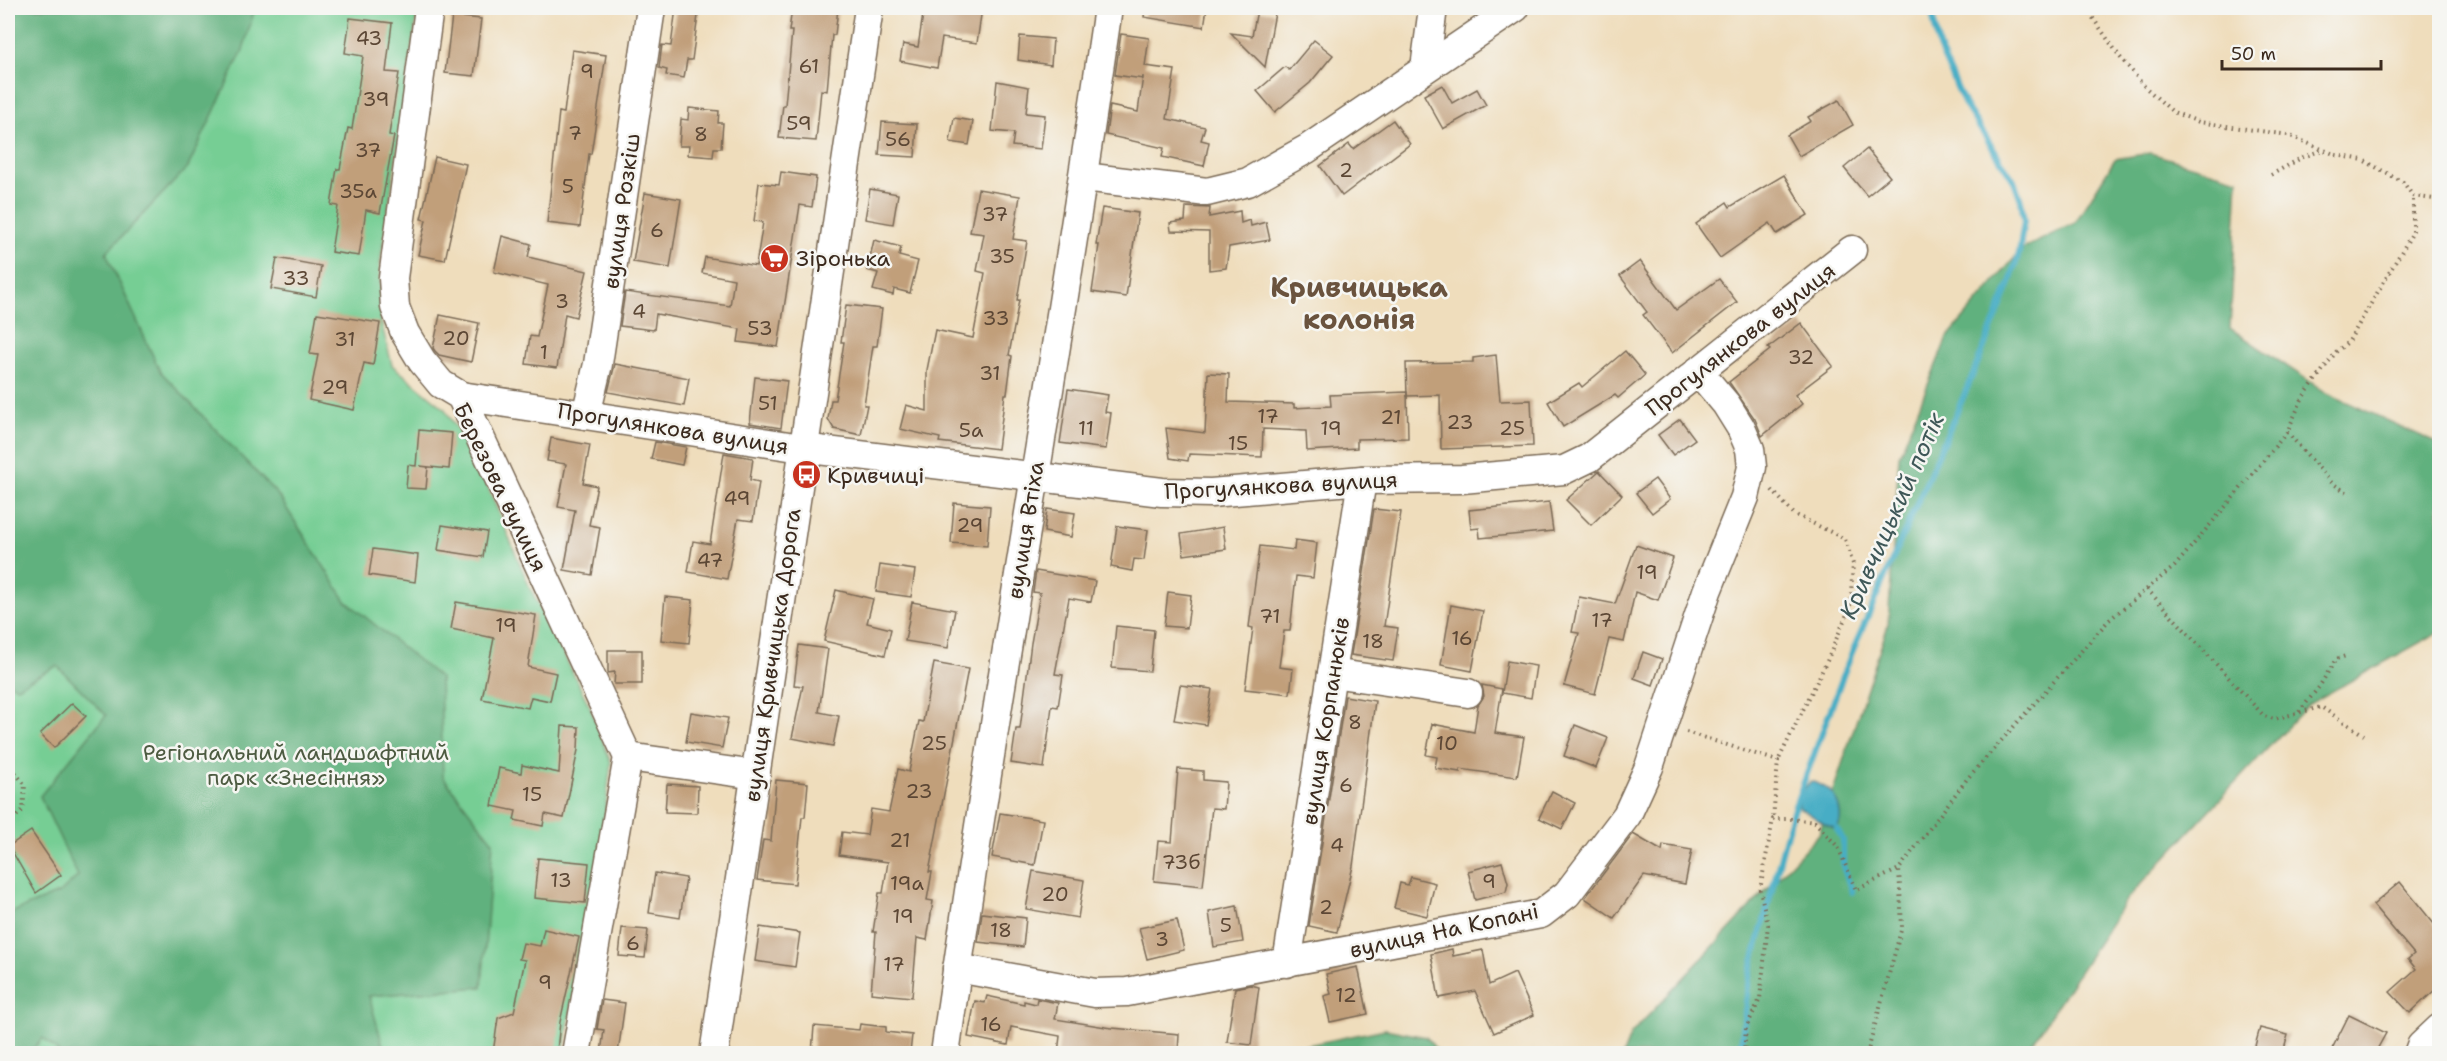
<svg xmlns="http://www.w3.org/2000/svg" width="2447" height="1061" font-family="'Shantell Sans',sans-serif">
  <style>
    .green { fill: #76ce94; stroke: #587c59; stroke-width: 1.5 }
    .forest { fill: #60b17e; stroke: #4e6e4e; stroke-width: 1.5 }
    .water { fill: #46adc5; stroke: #406c72; stroke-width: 1.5 }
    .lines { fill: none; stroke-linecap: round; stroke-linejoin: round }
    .stream { stroke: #46adc5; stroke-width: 6 }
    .building { fill: #c19f7a }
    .minor-casing { stroke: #7a6955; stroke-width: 31 }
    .path { stroke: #7a6955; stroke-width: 4; stroke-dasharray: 1.5 4.5; stroke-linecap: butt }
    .minor { stroke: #fff; stroke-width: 28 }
    .labels { text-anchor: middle; stroke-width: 5; stroke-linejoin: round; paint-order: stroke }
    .number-label { font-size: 20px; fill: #5c4735 }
    .street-label { font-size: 22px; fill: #3b2a1e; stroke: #f6f6f2 }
    .poi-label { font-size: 22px; fill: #3b2a1e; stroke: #f6f6f2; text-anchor: start }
    .park-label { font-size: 22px; fill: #4d5b41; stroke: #f6f6f2 }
    .water-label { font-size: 24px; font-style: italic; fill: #3f5858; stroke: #f6f6f2 }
    .district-label { font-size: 28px; font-weight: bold; fill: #6a533e; stroke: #f6f6f2 }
  </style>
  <rect width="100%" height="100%" fill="#f6f6f2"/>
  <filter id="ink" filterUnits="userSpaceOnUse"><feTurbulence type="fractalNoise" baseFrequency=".0167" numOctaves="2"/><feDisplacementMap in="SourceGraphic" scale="12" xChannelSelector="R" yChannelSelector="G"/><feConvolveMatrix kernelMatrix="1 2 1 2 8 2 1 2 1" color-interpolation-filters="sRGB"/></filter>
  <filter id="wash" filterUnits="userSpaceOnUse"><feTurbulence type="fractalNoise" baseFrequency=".008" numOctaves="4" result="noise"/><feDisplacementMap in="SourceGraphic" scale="24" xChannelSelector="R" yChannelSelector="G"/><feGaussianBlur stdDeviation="1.35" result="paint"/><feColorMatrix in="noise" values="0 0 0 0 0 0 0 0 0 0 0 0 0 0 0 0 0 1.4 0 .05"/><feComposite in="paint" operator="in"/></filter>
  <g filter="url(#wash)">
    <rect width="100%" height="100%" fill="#efddbc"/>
    <path class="green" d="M8 8H418L380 265 381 322 392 365 444 408 477 461 530 588 590 707 611 763 601 845 563 1053H8Z"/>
    <g class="forest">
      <path d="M8 8H255L243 50 188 167 106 253 160 371 278 495 346 601 440 678 443 777 493 842 482 987 369 996 385 1053 61 1054 43 1038 29 1053H8V914L61 892 78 876 40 796 106 715 57 666 17 687 8 683Z"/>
      <path d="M2150 153 2238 179 2230 328 2327 393 2439 444V632L2309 704 2126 900 2026 1053 1623 1054 1631 1034 1819 834 1888 625 1899 456 1947 338 2022 249 2075 223 2115 159Z"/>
      <path d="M1385 1029 1426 1037 1439 1053H1269Z"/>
    </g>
    <path class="water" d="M1811 781C1817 784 1826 786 1830 791 1839 801 1844 817 1837 829L1826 825 1799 807C1797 797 1804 788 1811 781Z"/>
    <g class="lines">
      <g class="stream">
        <path d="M1837 829 1843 840V866L1852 892"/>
        <path d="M1740 1054 1749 977 1792 814 1850 657 1968 386 2009 286 2019 253 2024 221 2021 200 2014 181 1965 105 1939 47 1931 8"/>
      </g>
    </g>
    <g id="blocks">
      <g class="building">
        <path d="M676 8H699L692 60H687L684 78 666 75 667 70 659 68 662 45 671 46Z"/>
        <path d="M792 8H838L835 35H832L827 91 821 90 816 141 779 138 783 105H785L792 31H789Z"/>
        <path d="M924 8H982L977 43 942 38 937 68 900 61 903 44 918 47Z"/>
        <path d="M1145 8H1207L1204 27 1144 17Z"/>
        <path d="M1257 10 1275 13 1265 67 1231 33 1252 36Z"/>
        <path d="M452 16 481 19 474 76 445 73Z"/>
        <path d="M350 18 392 23 386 72 399 73 389 135 394 136 380 213 366 210 359 256 331 252 338 206 331 205 337 169H340L348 128 352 129 363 56 345 53Z"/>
        <path d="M1121 34 1149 38 1145 66 1175 70 1167 119 1205 127 1201 140 1209 142 1204 166 1162 157 1164 148 1106 135 1110 106 1138 112 1143 76V79L1115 75Z"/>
        <path d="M1020 36 1053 39 1051 65 1018 60Z"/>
        <path d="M1314 40 1333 55 1310 83 1275 112 1257 91 1285 67 1289 70Z"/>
        <path d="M572 50 606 55 591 154H589L580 227 547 223 559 112 564 113Z"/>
        <path d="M997 81 1029 87 1026 113 1045 115 1041 149 1012 146 1014 133 992 131Z"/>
        <path d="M1442 85 1452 103 1477 89 1486 105 1443 129 1424 95Z"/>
        <path d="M1839 100 1853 125 1799 156 1787 135 1811 121 1808 117Z"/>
        <path d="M689 108 719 111 718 123H723L721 148H714L713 157 688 155 689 146H679L681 119 688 120Z"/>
        <path d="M954 118 973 121 969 145 950 142Z"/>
        <path d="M1393 120 1410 144 1342 196 1320 166 1349 144 1353 149Z"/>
        <path d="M882 122 917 124 915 157 879 155Z"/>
        <path d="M1867 149 1890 177 1867 196 1844 168Z"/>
        <path d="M435 157 466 164 445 260 418 255 426 220 421 219Z"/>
        <path d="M781 172 816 177 812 207 800 205 778 347 738 342 740 329 656 314 654 330 620 326 625 292 730 306 734 279 702 273 705 257 756 266 763 222 754 221 759 183 779 185Z"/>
        <path d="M1784 175 1808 215 1777 234 1770 223 1720 258 1696 224 1727 202 1730 207Z"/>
        <path d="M870 189 898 194 893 224 865 219Z"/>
        <path d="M978 189 1020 196 1013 239 1027 241 1017 300H1019L1009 355 1012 356 1007 394H1005L998 449 939 442 940 438 900 429 906 405 927 411V370L935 330 973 338 985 273 977 271 984 234 970 232Z"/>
        <path d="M645 193 681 199 670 268 633 262Z"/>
        <path d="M1186 207 1210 208 1209 217 1240 211 1241 223 1250 220 1251 226 1266 222 1270 240 1229 247 1226 268 1209 270V232L1171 231 1170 223 1185 221Z"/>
        <path d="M1102 208 1138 213 1126 297 1092 292 1099 245H1096Z"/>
        <path d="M502 236 531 244 528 257 587 271 576 317 565 314 557 368 526 364 530 336 537 337 548 285 494 272Z"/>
        <path d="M874 240 901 247 899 256 918 261 910 293 894 289 893 295 873 290 878 273 867 270Z"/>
        <path d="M277 258 321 266 316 297 271 289Z"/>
        <path d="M1640 261 1676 310 1719 279 1737 302 1672 353 1643 315 1647 312 1620 276Z"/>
        <path d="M846 305 882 309 877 346H873L864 405H867L861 435 834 429 828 419 831 400H835L844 342H841Z"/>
        <path d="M317 313 380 323 373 365 364 363 354 410 309 400 318 355 310 354Z"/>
        <path d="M440 315 479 323 471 362 439 355 435 351 433 348Z"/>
        <path d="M1801 323 1833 366 1795 395 1802 404 1762 436 1755 419 1729 382 1770 350 1768 348Z"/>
        <path d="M1625 351 1645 375 1618 398 1615 395 1563 427 1548 402 1579 383 1582 387Z"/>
        <path d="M1496 355 1500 401 1531 400 1533 446 1441 449 1440 395 1407 396 1406 363 1473 362V358Z"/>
        <path d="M615 364 689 378 684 406 608 392Z"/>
        <path d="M1208 373 1229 374 1228 402 1294 404V408L1331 406 1330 395 1407 392 1408 438 1357 439V448L1307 451 1306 431 1263 429 1262 457 1189 454 1188 461 1170 458 1166 428 1205 433Z"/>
        <path d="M755 377 787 381 781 428 750 423Z"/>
        <path d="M1068 389 1108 395 1105 412 1111 413 1106 449 1060 443Z"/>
        <path d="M1680 419 1695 439 1673 455 1658 435Z"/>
        <path d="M419 430 452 433 449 469 420 466 428 467 426 489 406 488 408 465 416 466Z"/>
        <path d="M551 438 590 445 583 483 597 486 589 525 600 527 592 575 564 570 575 510 558 507 566 464 547 461Z"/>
        <path d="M655 442 686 447 682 465 651 459Z"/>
        <path d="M724 453 753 458 750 480 759 482 753 521 738 519 727 579 688 572 693 541 710 544Z"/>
        <path d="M1599 471 1622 495 1591 525 1566 500Z"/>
        <path d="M1655 479 1670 499 1652 513 1636 493Z"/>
        <path d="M1549 502 1553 531 1480 538 1479 528 1471 529 1469 510Z"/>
        <path d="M954 503 990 506 987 546 951 543Z"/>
        <path d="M1047 509 1075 513 1071 537 1044 532Z"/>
        <path d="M1374 509 1401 512 1384 626 1398 628 1393 661 1351 655Z"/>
        <path d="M442 525 487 532 483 557 438 550Z"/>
        <path d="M1117 526 1148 530 1144 560 1134 559 1132 571 1111 567Z"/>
        <path d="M1223 527 1226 549 1184 555 1181 534Z"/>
        <path d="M1295 540 1317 543 1313 578 1296 576 1290 631H1284L1279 667 1293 669 1290 694 1245 689 1253 628 1249 627 1260 546 1294 550Z"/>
        <path d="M1636 545 1673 558 1658 600 1635 592 1624 642 1609 639 1595 694 1564 686 1579 633 1572 632 1579 597 1615 604Z"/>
        <path d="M373 549 418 555 415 582 369 575Z"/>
        <path d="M880 565 915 570 911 597 876 592Z"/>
        <path d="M1036 571 1095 581 1091 602 1069 598 1055 674 1063 675 1058 707 1052 706 1044 768 1011 763 1016 729H1020L1031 643 1040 593 1033 592Z"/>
        <path d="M836 590 873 599 867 623 891 629 885 655 824 641Z"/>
        <path d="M1168 592 1191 595 1187 628 1164 626Z"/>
        <path d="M665 597 693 600 689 643 661 640Z"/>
        <path d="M456 602 536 615 528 667 556 673 550 701 531 697 528 708 482 699 494 638 451 629Z"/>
        <path d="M912 602 955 610 948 648 905 641Z"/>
        <path d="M1451 605 1483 611 1472 671 1441 665Z"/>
        <path d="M1116 626 1154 630 1150 671 1112 668Z"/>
        <path d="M799 645 828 649 819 712 839 716 833 746 792 738 803 686 794 685Z"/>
        <path d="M608 650H642V684H614L615 672 608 673Z"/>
        <path d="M1643 652 1662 659 1653 685 1634 678Z"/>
        <path d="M1507 661 1536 666 1531 698 1502 693Z"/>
        <path d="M934 663 968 669 929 872H932L927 900 933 901 927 940 917 938 912 997 871 993 876 932H873L879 893H883L888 862 839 855 842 832 867 835 871 809 889 812 898 769 909 772 919 721 923 722Z"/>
        <path d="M1180 685 1212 689 1206 725 1174 720Z"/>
        <path d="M1482 685 1502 689 1495 733 1524 737 1517 777 1460 769V772L1435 768 1437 757 1426 755 1432 724 1474 732 1478 705 1484 696Z"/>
        <path d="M1345 696 1375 701 1353 866 1337 932 1309 926Z"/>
        <path d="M72 703 86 716 54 748 40 734Z"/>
        <path d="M691 712 728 718 722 748 686 742Z"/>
        <path d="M1575 725 1608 738 1596 768 1564 756Z"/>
        <path d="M562 726 579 727 578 750 564 818 545 814 543 826 514 820 516 811 492 806 499 768 521 773 522 765 559 773Z"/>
        <path d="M1178 769 1203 771V780L1226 782 1224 809 1212 808 1203 886 1154 881 1158 841 1172 842Z"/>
        <path d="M776 780 808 783 805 817H802L795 884 757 880 763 840 771 841Z"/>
        <path d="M667 784 698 786 697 813 665 812Z"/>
        <path d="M1552 791 1575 803 1562 829 1539 818Z"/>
        <path d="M1000 813 1043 820 1035 865 992 857Z"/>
        <path d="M31 831 61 875 36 893 9 846Z"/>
        <path d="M1633 834 1662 851 1663 845 1692 850 1685 884 1644 876 1614 918 1585 898Z"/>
        <path d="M538 858 589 863 585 903 534 898Z"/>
        <path d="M1502 862 1508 883 1506 892 1475 900 1468 871Z"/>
        <path d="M1033 871 1084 880 1078 918 1026 909Z"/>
        <path d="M655 873 686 878 680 918 649 913Z"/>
        <path d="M1411 877 1435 883 1427 916 1394 908 1400 883 1408 885Z"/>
        <path d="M2400 882 2439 930V986L2410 1013 2390 992 2416 969 2408 959 2414 954 2373 905Z"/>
        <path d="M1237 906 1243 942 1214 947 1209 912Z"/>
        <path d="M982 913 1026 918 1023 947 978 942Z"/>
        <path d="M1177 920 1184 950 1147 959 1139 928Z"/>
        <path d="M760 927 800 933 795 967 755 961Z"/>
        <path d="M622 928 648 930 645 958 619 956Z"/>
        <path d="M544 929 579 937 560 1022 557 1051 551 1050V1053H493L498 1018 514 1012 525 960 519 959 523 943 540 946Z"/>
        <path d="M1452 949 1453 956 1483 950 1489 985 1515 973 1534 1015 1494 1033 1475 991 1439 998 1431 954Z"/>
        <path d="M1358 967 1368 1014 1330 1022 1324 996 1331 994 1326 974Z"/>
        <path d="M1251 985 1259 987 1251 1045 1227 1042 1235 988Z"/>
        <path d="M987 996 1024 1004V1001L1036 1004 1037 999 1058 1003 1055 1019 1112 1028 1179 1034 1178 1053H1058L1060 1036 1011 1027 1008 1045 968 1037 975 1001 985 1003Z"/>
        <path d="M602 1000 625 1003 618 1053H601L604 1030 597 1029Z"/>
        <path d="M2349 1015 2386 1033 2375 1053H2341L2332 1049Z"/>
        <path d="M860 1024 886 1027V1032L912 1035 910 1053H812L814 1026 859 1030Z"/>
        <path d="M2260 1028 2288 1035 2283 1053H2253Z"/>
      </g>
    </g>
  </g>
  <g filter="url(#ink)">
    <use href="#blocks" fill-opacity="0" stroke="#7a6955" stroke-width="1.5"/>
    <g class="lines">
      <defs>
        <g id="minor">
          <path d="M429 8 393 278 395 307 405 333 422 361 441 384 461 396 628 757 576 1054"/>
          <path d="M1425 68 1433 8"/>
          <path d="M1084 177 1207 192 1248 182 1307 149 1515 8"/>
          <path d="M461 396 802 448 1162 492 1211 493 1362 480 1462 479 1564 470 1589 458 1852 250"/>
          <path d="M586 415 598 364 651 8"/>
          <path d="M1332 673 1468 693"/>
          <path d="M628 757 756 775"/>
          <path d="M1287 963 1362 480"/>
          <path d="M957 968 1095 993 1127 992 1541 914 1567 894 1627 815 1649 767 1707 591 1745 497 1752 467 1750 449 1741 428 1726 404 1698 371"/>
          <path d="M714 1054C767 705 815 356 869 8"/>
          <path d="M945 1054C994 704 1058 357 1108 8"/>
          <path d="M2418 1054 2421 1046 2440 1028"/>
        </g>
      </defs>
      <use href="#minor" class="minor-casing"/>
      <g class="path">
        <path d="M2086 8 2120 57 2146 88 2173 112 2199 122 2288 135 2336 155 2363 160 2403 182 2413 196 2440 200"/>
        <path d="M2271 175 2301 158 2322 150"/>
        <path d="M2287 432 2332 483 2348 493"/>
        <path d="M1772 490 1794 514 1845 539 1853 564 1850 607 1827 661 1778 761"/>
        <path d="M2147 589 2264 716 2274 719 2321 707 2364 735"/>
        <path d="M2299 712 2319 687 2336 659 2346 656"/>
        <path d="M1686 732 1778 761 1773 819"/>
        <path d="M8 763 25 785 23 810 8 824"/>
        <path d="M1744 1054 1746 1028 1760 999 1768 925 1760 890 1773 819H1791L1815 822 1838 847 1856 890 1899 869"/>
        <path d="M1867 1054 1902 927 1899 869 1967 779 2109 620 2175 566 2231 500 2287 432 2303 397 2336 352 2349 341 2413 232V196"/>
      </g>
      <use href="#minor" class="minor"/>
    </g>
  </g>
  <defs>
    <symbol id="supermarket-disc" viewBox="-11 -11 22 22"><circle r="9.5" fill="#c8321e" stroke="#f6f6f2"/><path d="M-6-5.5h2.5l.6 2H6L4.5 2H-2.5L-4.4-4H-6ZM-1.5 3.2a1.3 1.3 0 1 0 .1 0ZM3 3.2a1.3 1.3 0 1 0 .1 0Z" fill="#fff"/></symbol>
    <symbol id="bus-disc" viewBox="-11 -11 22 22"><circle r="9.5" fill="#c8321e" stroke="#f6f6f2"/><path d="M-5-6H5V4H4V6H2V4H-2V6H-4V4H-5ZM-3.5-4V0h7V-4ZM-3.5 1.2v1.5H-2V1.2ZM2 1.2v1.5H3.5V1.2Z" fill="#fff"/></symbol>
  </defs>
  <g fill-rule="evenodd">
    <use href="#supermarket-disc" x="758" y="242" width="33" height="33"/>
    <use href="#bus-disc" x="790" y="458" width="33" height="33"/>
  </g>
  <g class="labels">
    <g class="number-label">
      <text x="369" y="45">43</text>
      <text x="809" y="73">61</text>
      <text x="587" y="78">9</text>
      <text x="376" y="106">39</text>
      <text x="799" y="130">59</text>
      <text x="575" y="140">7</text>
      <text x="701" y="141">8</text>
      <text x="898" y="146">56</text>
      <text x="368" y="157">37</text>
      <text x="1346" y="177">2</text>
      <text x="568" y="193">5</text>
      <text x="358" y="198">35а</text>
      <text x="995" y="221">37</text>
      <text x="657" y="237">6</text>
      <text x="1002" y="263">35</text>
      <text x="296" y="285">33</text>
      <text x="562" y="308">3</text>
      <text x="639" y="318">4</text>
      <text x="996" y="325">33</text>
      <text x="760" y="335">53</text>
      <text x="456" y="345">20</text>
      <text x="345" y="346">31</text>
      <text x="544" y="359">1</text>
      <text x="1801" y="364">32</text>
      <text x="990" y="380">31</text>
      <text x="335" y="394">29</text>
      <text x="768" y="410">51</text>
      <text x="1268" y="423">17</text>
      <text x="1391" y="424">21</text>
      <text x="1460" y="429">23</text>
      <text x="1086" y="435">11</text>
      <text x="1331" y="435">19</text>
      <text x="1512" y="435">25</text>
      <text x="971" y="437">5а</text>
      <text x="1238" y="450">15</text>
      <text x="737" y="505">49</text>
      <text x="970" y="532">29</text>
      <text x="710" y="567">47</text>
      <text x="1647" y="579">19</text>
      <text x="1270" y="623">71</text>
      <text x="1602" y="627">17</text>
      <text x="506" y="632">19</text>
      <text x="1462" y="645">16</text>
      <text x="1373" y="648">18</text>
      <text x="1355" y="729">8</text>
      <text x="934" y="750">25</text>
      <text x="1447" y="750">10</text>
      <text x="1346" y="792">6</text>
      <text x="919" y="798">23</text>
      <text x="532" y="801">15</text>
      <text x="900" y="847">21</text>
      <text x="1337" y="852">4</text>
      <text x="1181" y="869">73б</text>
      <text x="561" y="887">13</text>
      <text x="1489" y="888">9</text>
      <text x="907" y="890">19а</text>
      <text x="1055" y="901">20</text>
      <text x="1326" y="914">2</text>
      <text x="903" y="923">19</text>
      <text x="1226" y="932">5</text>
      <text x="1001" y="937">18</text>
      <text x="1162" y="946">3</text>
      <text x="633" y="950">6</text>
      <text x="894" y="971">17</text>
      <text x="545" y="989">9</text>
      <text x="1346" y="1002">12</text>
      <text x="991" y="1031">16</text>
    </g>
    <g class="street-label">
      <text transform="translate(621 211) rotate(-82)" y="8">вулиця Розкіш</text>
      <text transform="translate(1740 339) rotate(-38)" y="8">Прогулянкова вулиця</text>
      <text transform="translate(673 428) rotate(9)" y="8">Прогулянкова вулиця</text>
      <text transform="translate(1281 485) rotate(-3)" y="8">Прогулянкова вулиця</text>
      <text transform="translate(501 487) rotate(64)" y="8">Березова вулиця</text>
      <text transform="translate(1025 530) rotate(-81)" y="8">вулиця Втіха</text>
      <text transform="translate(772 655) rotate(-82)" y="8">вулиця Кривчицька Дорога</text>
      <text transform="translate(1325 721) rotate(-81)" y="8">вулиця Корпанюків</text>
      <text transform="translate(1444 930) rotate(-12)" y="8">вулиця На Копані</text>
    </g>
    <g class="poi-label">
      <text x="796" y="266">Зіронька</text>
      <text x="827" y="483">Кривчиці</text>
    </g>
    <g class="park-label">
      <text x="296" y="760">Регіональний ландшафтний<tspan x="296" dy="25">парк «Знесіння»</tspan></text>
    </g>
    <g class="water-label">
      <text transform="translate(1892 516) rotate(-66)" y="8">Кривчицький потік</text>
    </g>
    <g class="district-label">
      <text x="1359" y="297">Кривчицька<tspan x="1359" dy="32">колонія</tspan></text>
    </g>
  </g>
  <rect width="2447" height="1061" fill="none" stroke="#f6f6f2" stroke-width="30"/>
  <path d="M2222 60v9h159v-9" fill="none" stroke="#3b2a1e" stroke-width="3"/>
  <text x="2231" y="60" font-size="18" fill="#3b2a1e" stroke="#f6f6f2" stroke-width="4.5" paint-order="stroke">50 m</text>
</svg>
